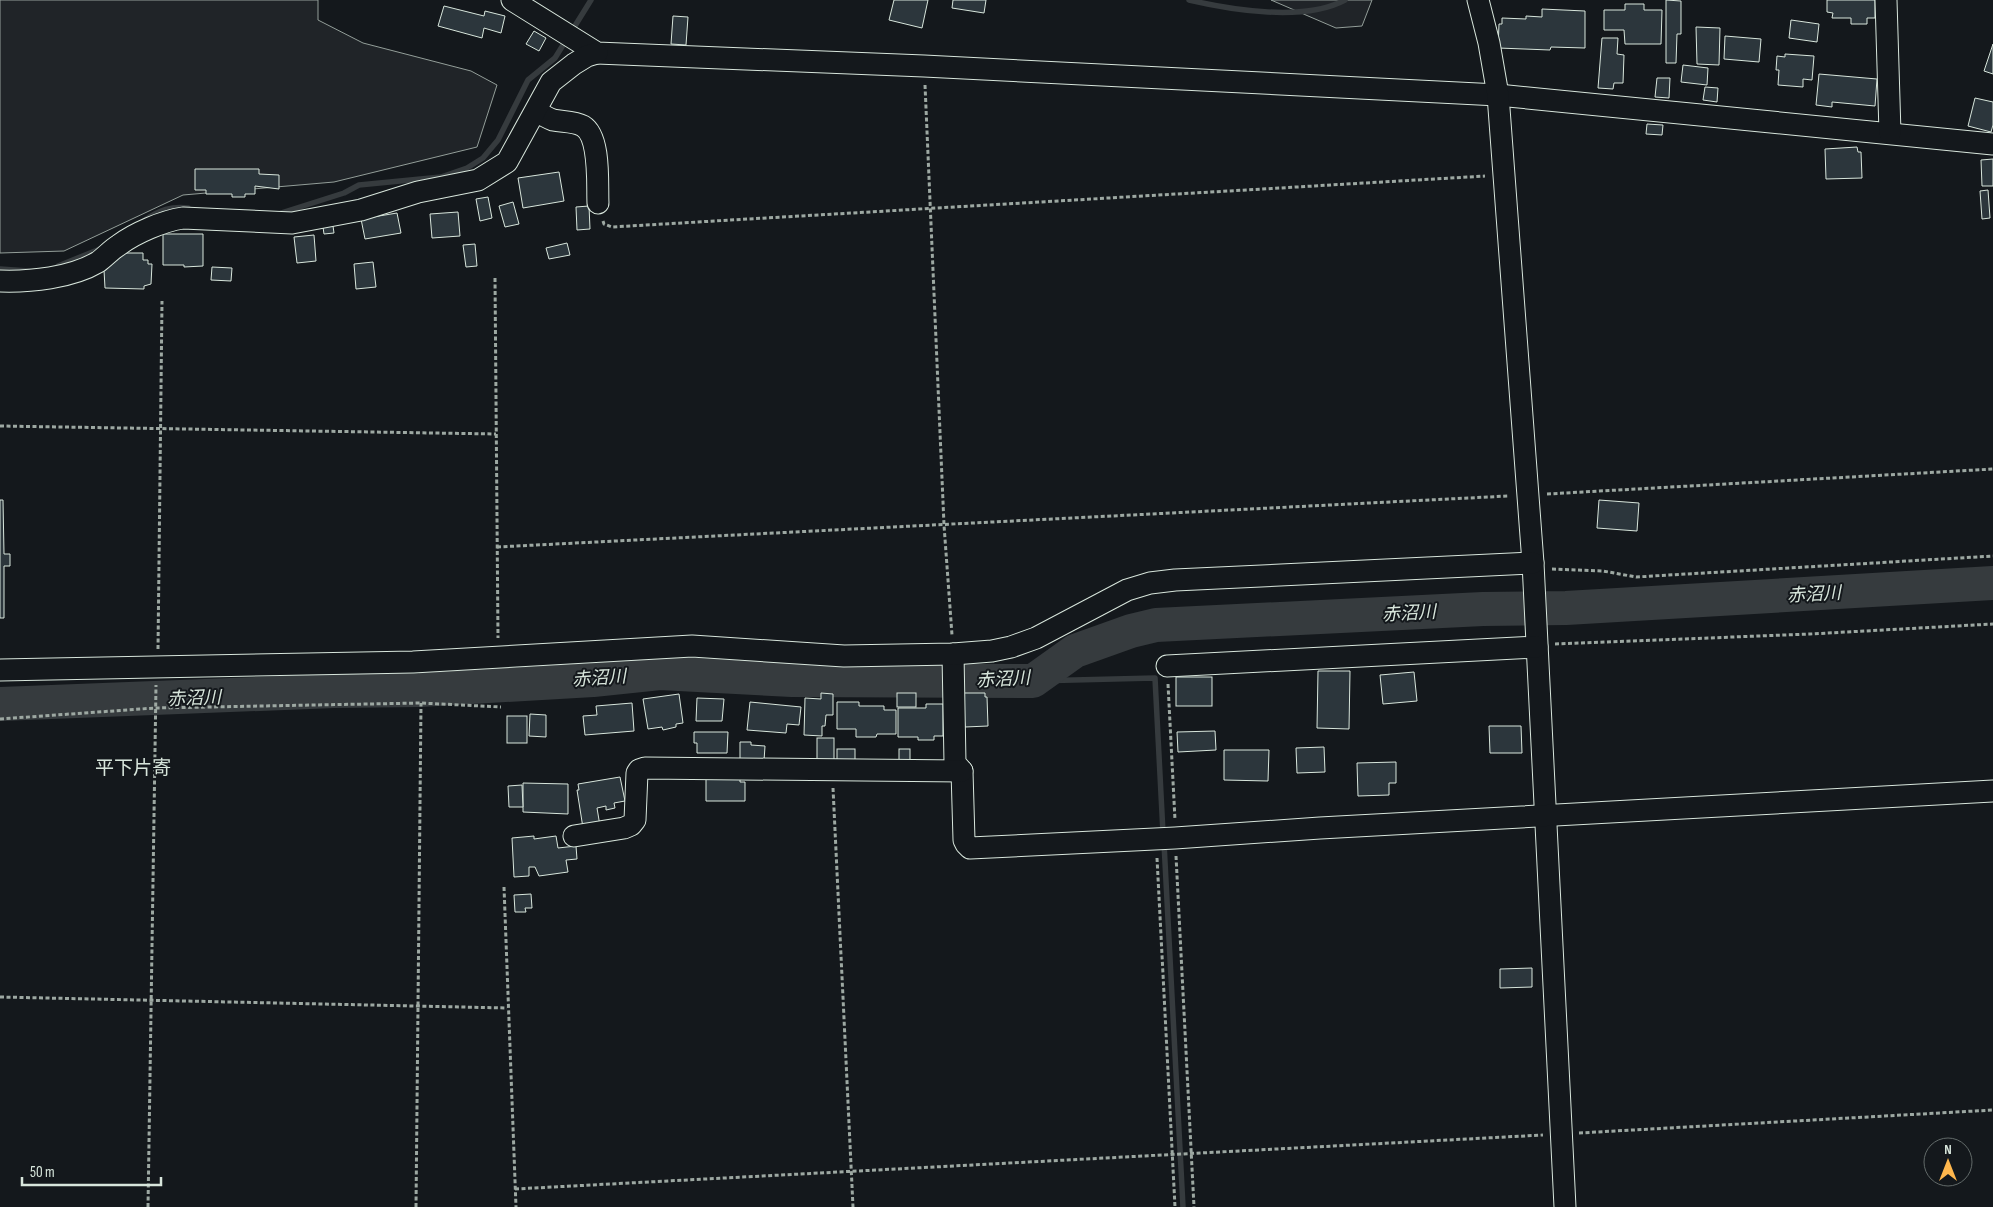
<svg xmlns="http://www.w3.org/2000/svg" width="1993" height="1207" font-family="'Sofia Sans Condensed','Noto Sans JP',sans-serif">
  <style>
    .green { fill: #202428; stroke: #939e99 }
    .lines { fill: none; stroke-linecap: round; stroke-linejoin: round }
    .stream { stroke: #363b3e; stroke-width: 5.5 }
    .river { stroke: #363b3e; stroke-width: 34 }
    .building { fill: #2c363c; stroke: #d8e6dc }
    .minor-casing { stroke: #d8e6dc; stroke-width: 23 }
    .path { stroke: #9da8a2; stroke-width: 3; stroke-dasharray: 4 2.5; stroke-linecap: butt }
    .minor { stroke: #14181c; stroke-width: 21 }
    .labels { text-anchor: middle; stroke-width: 4; stroke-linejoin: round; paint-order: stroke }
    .water-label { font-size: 18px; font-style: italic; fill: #d8e6dc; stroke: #14181c }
    .quarter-label { font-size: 19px; fill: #d8e6dc; stroke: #14181c }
  </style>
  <rect width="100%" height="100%" fill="#14181c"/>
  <g class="green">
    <path d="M0 0H318V20L363 43 471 71 497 85 477 147 334 182 183 195 64 251 0 253Z"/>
    <path d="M1271 0H1372L1362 26 1336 28Z"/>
  </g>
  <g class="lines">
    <g class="stream">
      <path d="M1189 0C1232 10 1304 22 1345 0"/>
      <path d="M281 213 344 193 359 185 441 177 467 168 483 158 498 140 528 80 555 58 591 0"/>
      <path d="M145 220C160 210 171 206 188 208"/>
      <path d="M58 266 100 249"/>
      <path d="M0 269 29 271"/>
      <path d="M1033 681 1155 678 1163 833"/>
      <path d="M1164 843 1183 1207"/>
    </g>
    <path class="river" d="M0 704 334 691 420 690 593 680 660 673 792 680 1033 681 1075 651 1131 631 1156 625 1483 609 1566 608 1993 583"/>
  </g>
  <g class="building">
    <path d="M894 0H928L922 28 889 20Z"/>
    <path d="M953 0H986L984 13 952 8Z"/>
    <path d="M1666 0 1681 1V34H1677L1676 63H1666Z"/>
    <path d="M1827 0H1875V18H1867V24H1851V18H1832L1833 13 1827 12Z"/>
    <path d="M1625 4H1644V10H1662L1661 44H1625L1624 30H1604V10H1625Z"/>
    <path d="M444 6 484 16 485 11 505 16 501 33 484 28 482 38 438 26Z"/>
    <path d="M1542 9 1585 11V48L1551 47 1550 50 1498 48 1499 24H1502V18L1526 19V16L1542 17Z"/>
    <path d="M673 16 688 17 686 45 671 44Z"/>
    <path d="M1791 20 1819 24 1817 42 1789 38Z"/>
    <path d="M1696 27 1720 28 1719 65 1697 64Z"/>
    <path d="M534 31 546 38 539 51 526 44Z"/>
    <path d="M1725 36 1761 39 1759 62 1724 59Z"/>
    <path d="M1602 38H1618L1617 54 1624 55 1623 83H1614L1613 89 1598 88Z"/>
    <path d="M1993 44V74L1984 71Z"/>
    <path d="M1785 54 1814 56 1812 80 1803 79V87L1778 85 1779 70H1776L1777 56 1785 57Z"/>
    <path d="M1683 65 1708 68 1707 85 1681 82Z"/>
    <path d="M1819 74 1877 79 1875 106 1832 102V107L1816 105Z"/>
    <path d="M1657 78H1670L1669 98 1655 97Z"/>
    <path d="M1705 87 1718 88 1717 102 1703 100Z"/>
    <path d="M1975 98 1993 102V125L1991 132 1968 126Z"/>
    <path d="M1647 124 1663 125 1662 135 1646 134Z"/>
    <path d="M1857 147 1858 152H1861L1862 178 1826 179 1825 149Z"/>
    <path d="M1993 159V186H1982L1981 160Z"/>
    <path d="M195 169H259V174L279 175V189L255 186V194H245V197H232V194H206V190H195Z"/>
    <path d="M559 172 564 201 523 208 518 178Z"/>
    <path d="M1988 190 1990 218 1982 219 1980 191Z"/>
    <path d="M488 197 492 218 480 221 476 199Z"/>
    <path d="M513 202 519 224 505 227 499 206Z"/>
    <path d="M589 206 590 229 577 230 576 207Z"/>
    <path d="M458 212 460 236 432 238 430 214Z"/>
    <path d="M397 213 401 233 365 239 361 219Z"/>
    <path d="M333 226 334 233 324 234 323 227Z"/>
    <path d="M163 234H203V266L184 267V265H163Z"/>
    <path d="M314 235 316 261 297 263 294 237Z"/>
    <path d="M567 243 570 255 549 259 546 248Z"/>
    <path d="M475 244 477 266 466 267 463 245Z"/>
    <path d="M121 253H143V260H148V264H152L151 284 144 286V289L105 288 104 270H106V261L121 257Z"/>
    <path d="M373 262 376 287 356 289 354 264Z"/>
    <path d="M212 267 232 268 231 281 211 280Z"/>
    <path d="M0 500H3L4 554H10V566H4V618H0Z"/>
    <path d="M1599 500 1639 503 1637 531 1597 528Z"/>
    <path d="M1318 671H1350L1349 729 1317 728Z"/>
    <path d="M1414 672 1417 701 1383 704 1380 675Z"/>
    <rect x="1176" y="677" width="36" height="29"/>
    <path d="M821 693 833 694V715H826L825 726H822V736L804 735 805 698 821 699Z"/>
    <rect x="897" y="693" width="19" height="14"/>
    <path d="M962 693H985V697H987L988 726 965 727Z"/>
    <path d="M679 694 683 723 676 724V727L663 730 662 727 648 729 643 699Z"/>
    <path d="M697 698 724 699 722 721H696Z"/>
    <path d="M750 702 801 707 799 725 787 724 786 733 747 730Z"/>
    <path d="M837 702H859V706H884V710H896V734H877L876 737H856V729H837Z"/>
    <path d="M632 703 634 731 585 735 583 716 597 715 596 706Z"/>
    <path d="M926 704H943V736H934V740H918V737H898V708H926Z"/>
    <path d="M530 714 546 715V737L529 736Z"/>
    <rect x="507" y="716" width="20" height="27"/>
    <path d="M1489 726H1521L1522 753H1490Z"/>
    <path d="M1215 731 1216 750 1178 752 1177 732Z"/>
    <path d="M694 732H728L727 753H697V743H694Z"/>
    <rect x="817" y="738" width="17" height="24"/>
    <path d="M740 742H751V745L765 746 764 761H740Z"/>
    <path d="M1324 747 1325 772 1297 773 1296 748Z"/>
    <rect x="837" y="749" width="18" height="14"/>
    <rect x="899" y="749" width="11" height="13"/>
    <path d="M1224 750H1269L1268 781 1224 780Z"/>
    <path d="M1396 762V783H1389V795L1358 796 1357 763Z"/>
    <path d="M706 776H740V782H745V801H706Z"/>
    <path d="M620 777 625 801 614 803 615 808 606 810V806L597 808 600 826 583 828 577 790H579L578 784Z"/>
    <path d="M523 783 568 784V814L523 812Z"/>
    <path d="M522 785 523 807H509L508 786Z"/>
    <path d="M534 836V839L556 836 558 848 576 846 577 859 566 860 568 872 539 876 535 867H529V876L514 877 512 838Z"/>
    <path d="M531 894 532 908H525L526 912H515L514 895Z"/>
    <path d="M1532 968V987L1500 988V969Z"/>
  </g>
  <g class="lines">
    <defs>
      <g id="minor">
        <path d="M512 0 597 53 924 66 1498 95 1993 144"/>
        <path d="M1478 0 1489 43 1498 95 1533 563 1565 1207"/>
        <path d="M1886 0 1890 133"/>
        <path d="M536 112C542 114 547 118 553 120 563 122 574 121 583 126 601 137 597 185 598 203"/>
        <path d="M0 281C30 282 71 278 98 262 105 257 111 250 119 245 135 233 163 221 183 218L292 223 361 210 418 192 478 180 507 162 551 82 574 64 587 56 597 53"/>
        <path d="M953 654 955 763 962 771 964 840 966 844 970 848 1175 838 1320 828 1993 791"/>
        <path d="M1167 666 1537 647"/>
        <path d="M0 670 413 662 692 646 844 656 953 654 992 651 1011 647 1036 638 1127 590 1150 583 1175 580 1533 563"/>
        <path d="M574 836 624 828 631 825 635 820 637 773 639 770 645 768 962 771"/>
      </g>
    </defs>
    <use href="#minor" class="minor-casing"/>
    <g class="path">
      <path d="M925 85 944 525 952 635"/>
      <path d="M603 221 604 224 612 227 1485 176"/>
      <path d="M495 278 498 638"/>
      <path d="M0 426 496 434"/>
      <path d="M1547 494 1993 469"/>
      <path d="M497 547 1508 496"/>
      <path d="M1552 569 1603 571 1636 577 1993 556"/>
      <path d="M1555 644 1810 634 1993 624"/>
      <path d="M158 649 162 301"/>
      <path d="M1168 684 1175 820"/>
      <path d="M0 719 155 708 421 703 501 707"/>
      <path d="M833 788 853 1207"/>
      <path d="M1176 856 1194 1207"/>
      <path d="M1157 858 1175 1207"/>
      <path d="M504 887 516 1207"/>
      <path d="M0 997 507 1008"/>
      <path d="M1579 1133 1993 1110"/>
      <path d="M515 1189 1543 1135"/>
      <path d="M148 1207 156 685"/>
      <path d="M416 1207 421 703"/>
    </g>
    <use href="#minor" class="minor"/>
  </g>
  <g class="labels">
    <g class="water-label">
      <text transform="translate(1814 594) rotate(-3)" y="6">赤沼川</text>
      <text transform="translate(1409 613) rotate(-3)" y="6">赤沼川</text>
      <text transform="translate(599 678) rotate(-4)" y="6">赤沼川</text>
      <text transform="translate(1003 679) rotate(-3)" y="6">赤沼川</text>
      <text transform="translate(194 698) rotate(-2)" y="6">赤沼川</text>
    </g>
    <g class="quarter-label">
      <text x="133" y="774">平下片寄</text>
    </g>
  </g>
  <g transform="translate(1948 1162)"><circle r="24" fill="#14181c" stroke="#626a69"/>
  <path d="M0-4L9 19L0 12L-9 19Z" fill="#ffb74d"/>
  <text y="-8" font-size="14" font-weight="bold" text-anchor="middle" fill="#d8e6dc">N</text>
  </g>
  <path d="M22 1177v8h139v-8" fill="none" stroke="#d8e6dc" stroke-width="2.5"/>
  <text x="30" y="1177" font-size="15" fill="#d8e6dc" stroke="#14181c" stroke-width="4" paint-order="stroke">50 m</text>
</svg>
